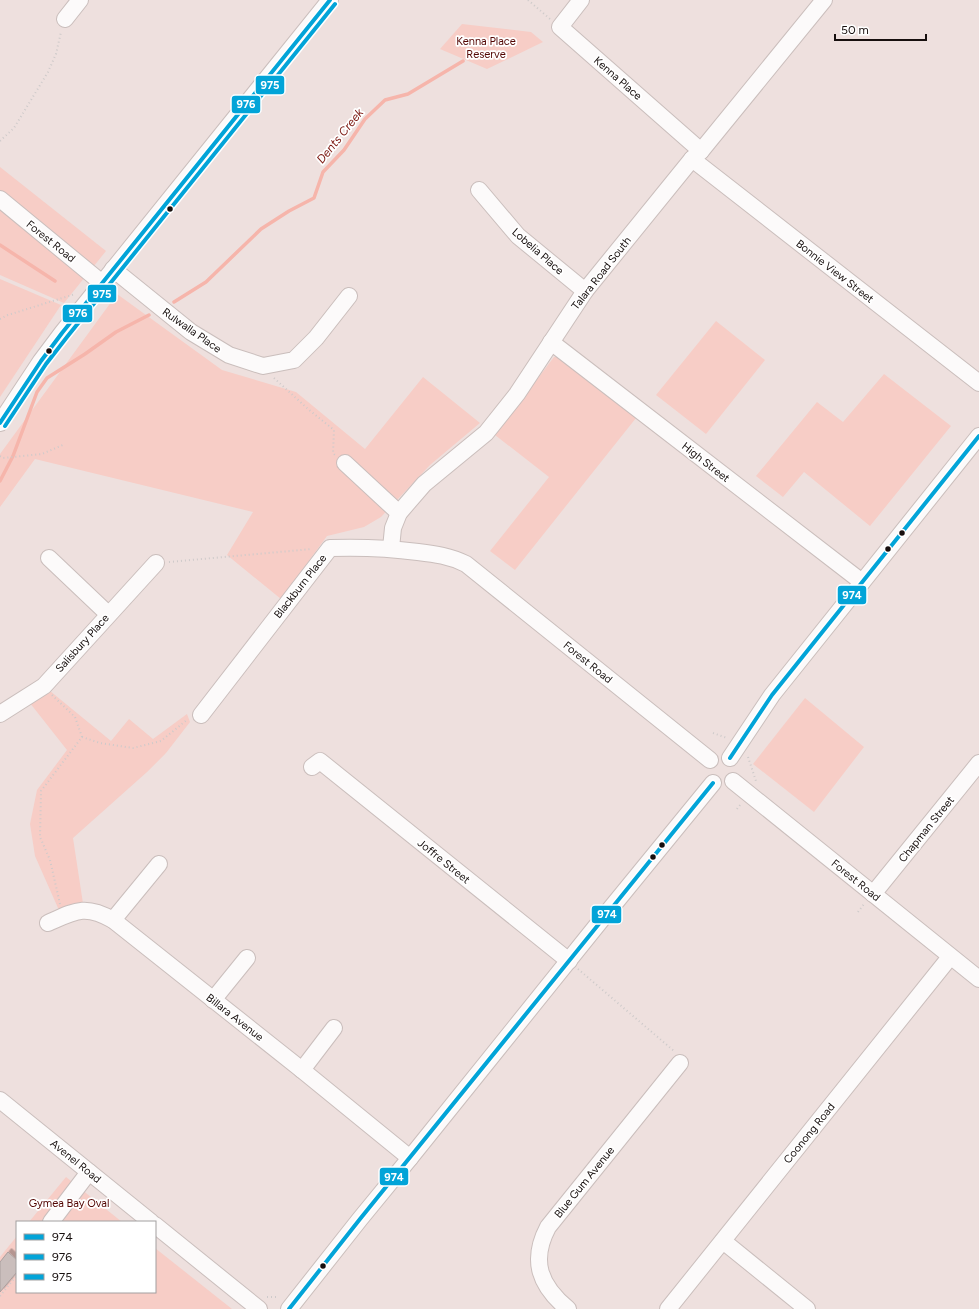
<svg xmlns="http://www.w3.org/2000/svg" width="979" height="1309" font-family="Figtree,sans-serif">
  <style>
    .green { fill: #f7cdc6 }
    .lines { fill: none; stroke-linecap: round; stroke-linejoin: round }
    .stream { stroke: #f6b5ab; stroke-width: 3.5 }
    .building { fill: #cabebc; stroke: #aa9f9e; filter: url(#shadow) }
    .minor-casing { stroke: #cabebc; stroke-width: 18 }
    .path { stroke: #cecaca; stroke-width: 2; stroke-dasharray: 1 3; stroke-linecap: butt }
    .minor { stroke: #fcfafa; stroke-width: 16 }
    .bus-1-casing { stroke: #fff; stroke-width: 7 }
    .bus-2-casing { stroke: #fff; stroke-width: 7 }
    .bus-3-casing { stroke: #fff; stroke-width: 7 }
    .bus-1 { stroke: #02a4d8; stroke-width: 4 }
    .bus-2 { stroke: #02a4d8; stroke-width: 4 }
    .bus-3 { stroke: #02a4d8; stroke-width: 4 }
    .bus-dot { fill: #170f0e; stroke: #fff; stroke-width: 1.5 }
    .labels { text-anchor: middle; stroke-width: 3.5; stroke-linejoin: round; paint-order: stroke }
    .park-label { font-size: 11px; fill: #530603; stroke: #fff }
    .street-label { font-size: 11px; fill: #170f0e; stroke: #fff }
    .water-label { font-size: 12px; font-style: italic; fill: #7c1811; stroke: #fff }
    .line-badge { stroke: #fff; stroke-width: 1.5 }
    .badge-label { font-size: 11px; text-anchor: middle; font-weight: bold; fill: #fff }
  </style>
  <defs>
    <filter id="shadow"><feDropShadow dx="3.5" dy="-3.5" stdDeviation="0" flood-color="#0004"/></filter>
  </defs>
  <rect width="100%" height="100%" fill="#eee0de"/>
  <g class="green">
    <path d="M462 24 531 32 543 42 487 69 440 49Z"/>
    <path d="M0 167 106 251 64 303 0 275Z"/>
    <path d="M0 279 61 305 0 397Z"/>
    <path d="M117 294 222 370 296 392 365 449 423 377 480 423 430 465 381 517 364 527 327 536 281 599 227 555 253 512 35 459 0 507V454Z"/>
    <path d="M716 321 765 360 706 434 656 395Z"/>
    <path d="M554 357H559L636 418 515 570 490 551 549 477 495 435Z"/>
    <path d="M884 374 951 426 870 526 804 472 783 497 756 476 817 402 843 422Z"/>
    <path d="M44 686 111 741 129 719 153 739 187 714 190 722 166 753 147 772 73 838 84 910 62 917 35 856 30 824 37 790 67 750 26 698Z"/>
    <path d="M805 698 864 747 814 812 753 764Z"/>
    <path d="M66 1177 122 1222H29Z"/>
    <path d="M17 1236V1292H155V1248L232 1309H0V1257Z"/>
  </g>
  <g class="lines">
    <g class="stream">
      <path d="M0 245 55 281"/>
      <path d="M174 302 206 282 261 229 289 211 314 198 323 172 344 150 365 119 385 100 408 94 463 61"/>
      <path d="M0 481 13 456 37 392 47 378 85 354 116 332 149 315"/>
    </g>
  </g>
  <path class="building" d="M8 1252 17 1260V1272L0 1292V1262Z"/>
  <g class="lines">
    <defs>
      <g id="minor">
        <path d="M581 0 560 27 701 151"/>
        <path d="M65 19 80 0"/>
        <path d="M692 159 979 383"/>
        <path d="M479 190 518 236 585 291"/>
        <path d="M0 199 102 283"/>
        <path d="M113 269 191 332 229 355 263 366 294 360 316 338 349 296"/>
        <path d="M551 342 862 582"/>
        <path d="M0 423 41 361 62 333 330 0"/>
        <path d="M345 463 399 513"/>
        <path d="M391 548 393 528 399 513 424 484 486 433 517 394 585 291 692 159 701 151 824 0"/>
        <path d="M49 558 108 614"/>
        <path d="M0 714 44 686 156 563"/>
        <path d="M201 715 330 548C360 547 388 548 418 552 435 554 450 556 466 564L710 760"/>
        <path d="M730 758 772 695 979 436"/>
        <path d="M312 767 320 761 569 961"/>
        <path d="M733 781 979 979"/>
        <path d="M873 894 979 763"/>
        <path d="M113 920 159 864"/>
        <path d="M48 923C75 911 85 904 113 920L302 1070 410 1158"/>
        <path d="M213 1000 247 958"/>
        <path d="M302 1070 334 1028"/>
        <path d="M0 1100 151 1222"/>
        <path d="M51 1222 89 1172"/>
        <path d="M155 1225 259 1309"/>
        <path d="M723 1241 807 1309"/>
        <path d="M289 1309 360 1219 410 1158 602 919 713 783"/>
        <path d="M568 1309C540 1286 530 1261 548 1227L680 1063"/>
        <path d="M668 1309 950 957"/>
      </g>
    </defs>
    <use href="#minor" class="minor-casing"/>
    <g class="path">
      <path d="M528 0 550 19"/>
      <path d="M0 141 14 128 48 72 56 54 61 32"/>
      <path d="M0 319 8 315 75 294"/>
      <path d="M274 378 308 409 334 430 333 453 335 455"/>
      <path d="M0 456 3 458 42 454 65 444"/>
      <path d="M169 562 312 549"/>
      <path d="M52 695 75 717 82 737"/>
      <path d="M713 733 727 738"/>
      <path d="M748 757 756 781"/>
      <path d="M737 809 740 805"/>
      <path d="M60 904 50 860 40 837 41 791 82 737 100 743 133 748 161 741 188 719"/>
      <path d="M858 912 864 904"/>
      <path d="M578 969 674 1051"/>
      <path d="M0 1296 17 1275"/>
      <path d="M267 1297H279"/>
    </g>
    <use href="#minor" class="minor"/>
    <defs>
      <g id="bus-1">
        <path d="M730 758 772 695 979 436"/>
        <path d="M289 1309 360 1219 713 783"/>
      </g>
      <path id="bus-2" d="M0 423 41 361 62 333 330 0"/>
      <path id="bus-3" d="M5 426 46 364 67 337 335 4"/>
    </defs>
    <use href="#bus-1" class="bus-1-casing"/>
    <use href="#bus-2" class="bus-2-casing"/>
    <use href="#bus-3" class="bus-3-casing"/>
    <use href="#bus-1" class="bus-1"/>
    <use href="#bus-2" class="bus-2"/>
    <use href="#bus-3" class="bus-3"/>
  </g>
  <g class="bus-dot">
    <circle cx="170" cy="209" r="3.5"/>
    <circle cx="49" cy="351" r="3.5"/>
    <circle cx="902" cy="533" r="3.5"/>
    <circle cx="888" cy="549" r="3.5"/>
    <circle cx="662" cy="845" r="3.5"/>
    <circle cx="653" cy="857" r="3.5"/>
    <circle cx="323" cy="1266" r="3.5"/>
  </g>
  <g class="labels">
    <g class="park-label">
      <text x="486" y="45">Kenna Place<tspan x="486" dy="13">Reserve</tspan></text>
      <text x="69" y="1207">Gymea Bay Oval</text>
    </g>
    <g class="street-label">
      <text transform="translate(618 78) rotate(41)" y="4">Kenna Place</text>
      <text transform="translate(51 241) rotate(39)" y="4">Forest Road</text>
      <text transform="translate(538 251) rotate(41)" y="4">Lobelia Place</text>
      <text transform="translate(835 271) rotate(38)" y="4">Bonnie View Street</text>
      <text transform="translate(601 273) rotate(-52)" y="4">Talara Road South</text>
      <text transform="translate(192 330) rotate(35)" y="4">Rulwalla Place</text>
      <text transform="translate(706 462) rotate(38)" y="4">High Street</text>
      <text transform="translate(300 586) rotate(-52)" y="4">Blackburn Place</text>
      <text transform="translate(82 643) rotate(-48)" y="4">Salisbury Place</text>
      <text transform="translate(588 662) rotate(39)" y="4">Forest Road</text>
      <text transform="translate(926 829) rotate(-51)" y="4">Chapman Street</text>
      <text transform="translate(444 861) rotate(39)" y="4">Joffre Street</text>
      <text transform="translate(856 880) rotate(39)" y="4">Forest Road</text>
      <text transform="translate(235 1017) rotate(38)" y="4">Billara Avenue</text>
      <text transform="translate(809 1133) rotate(-51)" y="4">Coonong Road</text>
      <text transform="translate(76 1161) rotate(39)" y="4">Avenel Road</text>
      <text transform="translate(584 1182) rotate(-51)" y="4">Blue Gum Avenue</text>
    </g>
    <g class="water-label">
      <text transform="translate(340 136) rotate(-51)" y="4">Dents Creek</text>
    </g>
  </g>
  <g class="line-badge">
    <rect x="255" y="75" width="30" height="20" rx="4" fill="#02a4d8"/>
    <rect x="231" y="95" width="30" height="19" rx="4" fill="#02a4d8"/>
    <rect x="87" y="284" width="30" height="19" rx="4" fill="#02a4d8"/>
    <rect x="62" y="304" width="31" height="19" rx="4" fill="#02a4d8"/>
    <rect x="837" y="585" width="30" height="20" rx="4" fill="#02a4d8"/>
    <rect x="591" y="905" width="31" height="19" rx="4" fill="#02a4d8"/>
    <rect x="379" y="1167" width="30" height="19" rx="4" fill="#02a4d8"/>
  </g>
  <g class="badge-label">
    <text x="270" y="89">975</text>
    <text x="246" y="108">976</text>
    <text x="102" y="298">975</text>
    <text x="78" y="317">976</text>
    <text x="852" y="599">974</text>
    <text x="607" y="918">974</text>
    <text x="394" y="1181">974</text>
  </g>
  <rect x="16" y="1221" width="140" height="72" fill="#ffffff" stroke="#a29f9f"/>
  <rect x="24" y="1234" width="20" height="6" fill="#02a4d8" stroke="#a29f9f"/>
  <text x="52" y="1241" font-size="12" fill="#170f0e">974</text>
  <rect x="24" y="1254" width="20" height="6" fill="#02a4d8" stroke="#a29f9f"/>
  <text x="52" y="1261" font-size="12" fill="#170f0e">976</text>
  <rect x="24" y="1274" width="20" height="6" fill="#02a4d8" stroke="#a29f9f"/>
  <text x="52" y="1281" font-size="12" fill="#170f0e">975</text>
  <path d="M835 34v6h91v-6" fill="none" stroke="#170f0e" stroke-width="2"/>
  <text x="841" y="34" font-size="12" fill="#170f0e" stroke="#ffffff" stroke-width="3" paint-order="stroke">50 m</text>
</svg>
